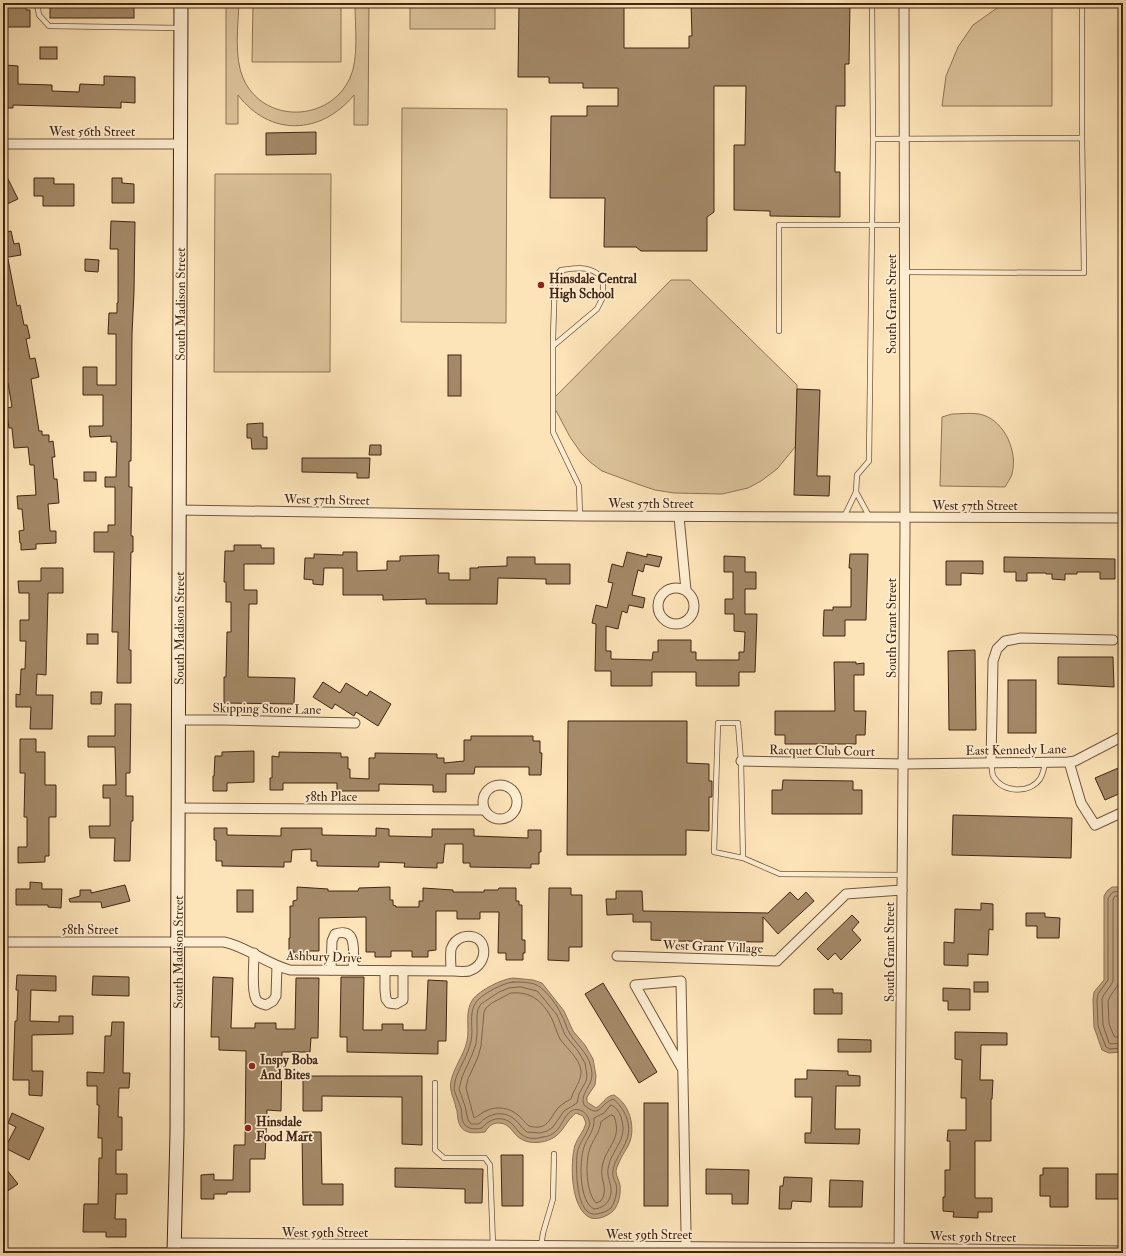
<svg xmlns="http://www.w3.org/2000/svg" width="1126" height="1256" font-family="'IM FELL Double Pica',serif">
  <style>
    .green { fill: #ddc49c; stroke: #907557 }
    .water { fill: #bea380; stroke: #8d7154 }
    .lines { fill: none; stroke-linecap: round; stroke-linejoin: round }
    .shore { stroke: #806449; stroke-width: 1 }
    .building { fill: #a48968; stroke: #432612 }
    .lane-casing { stroke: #72563c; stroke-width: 6 }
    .street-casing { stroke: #72563c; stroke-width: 11 }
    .secondary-casing { stroke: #432612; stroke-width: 15 }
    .lane { stroke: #feedd1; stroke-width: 4.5 }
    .street { stroke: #feedd1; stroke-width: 9 }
    .secondary { stroke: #feedd1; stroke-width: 13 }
    .poi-dot { fill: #8f2418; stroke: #feedd1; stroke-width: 1.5 }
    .labels { text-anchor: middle; stroke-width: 3.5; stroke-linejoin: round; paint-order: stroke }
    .street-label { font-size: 13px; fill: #432612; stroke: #feedd1 }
    .poi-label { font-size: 13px; font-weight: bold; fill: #432612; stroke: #feedd1; text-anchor: start }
  </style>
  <rect width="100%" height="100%" fill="#fde4b8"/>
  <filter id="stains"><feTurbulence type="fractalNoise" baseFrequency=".005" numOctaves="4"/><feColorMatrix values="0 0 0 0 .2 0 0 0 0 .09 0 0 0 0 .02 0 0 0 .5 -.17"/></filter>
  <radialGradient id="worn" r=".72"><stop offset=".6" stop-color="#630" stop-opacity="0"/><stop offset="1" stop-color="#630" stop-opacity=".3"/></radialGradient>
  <g class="green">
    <path d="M226 3H239C238 26 234 57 243 78 263 124 329 123 350 78 359 59 355 25 355 3H369L368 125H354V95C321 135 270 137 238 95V124H226Z"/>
    <path d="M253 3H341V62H252Z"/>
    <rect x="410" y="3" width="85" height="26"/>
    <path d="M1013 3H1052V106H942L946 76 958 47 973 25 997 8Z"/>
    <path d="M402 108 507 109 506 323 401 322Z"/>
    <path d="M215 174H331L330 372H214Z"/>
    <path d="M671 280H690L797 385 796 446 777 469 761 481 748 488 722 494 674 493 655 490 640 485 602 471 590 462 581 453 570 437 551 401Z"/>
    <path d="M952 414C961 414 973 412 983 415 1005 422 1018 452 1012 474 1011 478 1007 483 1005 487L940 486 942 417Z"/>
    <path d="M3 1249 155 1251 156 1253H3Z"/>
  </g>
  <g class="water">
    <path d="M1112 887H1123V1052L1109 1053 1102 1050 1094 1027 1093 1000 1094 992 1104 980V896L1107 891Z"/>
    <path d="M513 978 533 980 542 983 564 1011 573 1031 585 1045 593 1059 596 1076 595 1085 587 1097V1102L596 1108C603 1104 605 1096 614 1095 617 1097 621 1100 623 1103 632 1114 635 1133 628 1146 624 1153 618 1162 616 1171 616 1176 619 1180 620 1185 621 1193 619 1205 613 1211 608 1216 598 1220 591 1218 570 1210 570 1162 575 1145 578 1137 584 1131 586 1123L583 1116 576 1113C566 1120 563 1134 551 1139 543 1143 531 1144 523 1140 513 1136 511 1123 499 1123 492 1123 489 1126 485 1132 475 1133 463 1135 459 1123 457 1118 458 1112 456 1108 454 1097 449 1092 451 1081 454 1067 464 1055 467 1041 470 1027 464 1012 473 999 480 990 502 979 513 978Z"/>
  </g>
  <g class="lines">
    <g class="shore">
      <path d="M1123 891 1113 892 1108 898V980L1098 994 1097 1000 1098 1026 1106 1047 1110 1049 1123 1048"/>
      <path d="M1123 896H1115L1113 899V981L1111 985 1103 996 1102 1000 1103 1025 1109 1043 1111 1044 1123 1043"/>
      <path d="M1123 902 1119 904V982C1117 989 1110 994 1108 1001L1109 1024 1114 1036 1115 1037H1123"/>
      <path d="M513 982C522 982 534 982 540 987 548 993 557 1005 561 1014 565 1020 566 1028 570 1034 579 1048 590 1054 592 1073 593 1086 579 1094 584 1105 601 1119 598 1105 613 1099 625 1108 632 1125 627 1139 623 1150 615 1159 613 1170 612 1175 614 1179 616 1184 618 1191 615 1202 611 1208 608 1211 602 1213 597 1214 575 1218 576 1167 577 1154 579 1142 587 1135 590 1124 589 1118 587 1114 582 1111 567 1104 564 1124 556 1131 552 1135 547 1137 542 1137 536 1139 529 1139 524 1136 518 1133 516 1127 511 1123 501 1115 489 1119 482 1128 476 1129 470 1130 465 1125 461 1121 462 1113 461 1108 459 1102 456 1096 454 1090 454 1088 455 1084 455 1081 459 1067 468 1056 471 1041 474 1029 468 1014 476 1002 482 994 503 983 513 982Z"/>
      <path d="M521 987 537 991 544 999 557 1015 565 1035 578 1051 585 1063 587 1076 586 1081 579 1094 577 1103 564 1111 553 1127 547 1131 540 1133 527 1132C521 1128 519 1122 513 1118 502 1110 487 1114 479 1124H471L468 1120 465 1106 459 1089 462 1077 472 1055 476 1044 477 1034V1016L478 1009 481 1004 499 992 509 988Z"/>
      <path d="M511 993C532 991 543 1002 552 1019 555 1026 557 1033 560 1039 567 1049 579 1058 581 1070 582 1081 574 1088 571 1099 567 1101 562 1104 558 1108 549 1119 548 1131 529 1126 525 1123 522 1118 518 1115 510 1108 497 1106 488 1110 482 1112 479 1116 474 1118L466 1088 468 1079 478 1057 481 1046 484 1012 486 1008 492 1003Z"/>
      <path d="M611 1105C616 1107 619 1111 621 1117 629 1141 611 1148 608 1169 607 1176 610 1181 611 1188 612 1199 606 1208 594 1209 579 1202 579 1161 584 1147 588 1136 595 1130 594 1118L604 1113Z"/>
      <path d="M611 1115 614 1116C623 1141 605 1146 602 1168 600 1180 609 1190 601 1201L596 1203C586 1193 585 1161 590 1148 594 1138 599 1134 601 1122Z"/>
    </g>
  </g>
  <g class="building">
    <path d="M12 3H26V10H30V27H6V10L9 7H12Z"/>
    <rect x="50" y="3" width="84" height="15"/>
    <path d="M519 3H624V48H689V36H692L691 3H850L849 64H845V106H836L835 172H840V217L770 216V211L734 210V145H745L746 86H714V212L707 217V251H641L636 247H604L605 198H550L551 116H587V106H618V88H583V83H549V77H518Z"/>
    <rect x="40" y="47" width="17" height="12"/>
    <path d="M5 65 18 66V84L52 85V91L79 92 80 84 104 85V76L135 77V103L121 102V108L13 105V108H3Z"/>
    <path d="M316 132V154L266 155V133Z"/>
    <path d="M3 169 18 199 3 206Z"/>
    <path d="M34 178H54V184H74V206H43V196H34Z"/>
    <path d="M112 178H122V183L134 184V203H112Z"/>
    <path d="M111 221 135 222 134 292 132 334 131 461H129V487H132L131 536H133V552H131L130 597 129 650H131V683H117L118 632H112L114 552H94V532H108V525H115V487H105V477H116L117 442H111V436L90 437 89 426H103V395H83V367H97V385H116V334H108L109 313H117V303H118V249H110Z"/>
    <path d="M11 231 14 244 19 243 21 255 3 258V233Z"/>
    <path d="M8 259 17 306 20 305 24 325H27L30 338 26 339 30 359 35 358 39 377 31 379 39 431H42V435H49V442L53 441 55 457H52L54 479H57L59 503 48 504 50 531H56V543L36 544V549L21 550V543H20L19 531 24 530 22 509H18L17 496 36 495 34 465H30L28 447 14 448 12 428H9L6 408 12 407 8 383 4 384 3 379V371L8 370 3 343V260Z"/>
    <path d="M85 259 99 260 98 272 85 271Z"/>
    <rect x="448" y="355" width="13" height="41"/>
    <path d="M797 389 820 390 817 476H830L829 496 794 495Z"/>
    <path d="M263 423V437H267V449H252L251 438H247V424Z"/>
    <path d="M370 445H381V455H369Z"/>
    <path d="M302 458H370L369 478H357V473L302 472Z"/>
    <rect x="84" y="472" width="12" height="9"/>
    <path d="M234 545H261V548H274V564H244V590H257V604H249L248 677 295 678 294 704 224 703V677H226L227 632H231V602H226V582H224L225 551H234Z"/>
    <path d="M343 552H357V571L387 570V561H400V556L439 555 438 573H449V580H470V568H478V567L507 566V557H535V564H570V584H546V579L498 578 497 604H426V599L383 600V595H343V568H324L323 585 313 584V580L304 579 305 558H314V554L343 555Z"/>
    <path d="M627 552 647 557V554L662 557 659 567 645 564 643 572 638 570 632 595 645 598 643 608 629 605 627 613 622 611 618 629 606 626V651H611V659L652 660 653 652H658V640H691V652H696V660H739V652H744L745 632 734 631V614H725V599H733V572H724V556L745 557V572H756V589H745V614H757L755 672H739V686H696V672H652V686H611V671H595L596 624 592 623 596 605 607 608 613 583 608 582 612 564 623 567Z"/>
    <path d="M850 554H868L866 620H845V636H823L824 610H833V607H851V568H849Z"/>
    <path d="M1004 557 1115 559V579H1100V572H1077V574H1065V580L1052 579V574H1046V573H1027V581H1016V572H1004Z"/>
    <path d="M946 561H983V574L961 573V585H946Z"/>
    <path d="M41 568H63V593H48L46 675 37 674 36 695H53L52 729H30L31 707H16V694L20 695 21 669H25L26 641H20V620H29V593H19L18 581H41Z"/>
    <rect x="87" y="634" width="11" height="10"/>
    <path d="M975 650 976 730H949L948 651Z"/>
    <path d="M1058 657H1113L1114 687 1058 684Z"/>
    <path d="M834 662H856V664L864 663V675H854V711H866L865 735H856V744H785V735H775V711H835Z"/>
    <rect x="1008" y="680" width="28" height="53"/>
    <path d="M323 682 340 693 346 683 367 696 370 691 391 704 378 726 356 712 354 716 335 704 332 709 313 697Z"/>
    <path d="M91 692H102L101 704H91Z"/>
    <path d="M115 704H131L130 773H126V796H133V821H131L130 861H114L115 838H90L89 826H110V798H103V785H116L115 747H88V736H115Z"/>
    <path d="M568 721H687V763L709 764V781H712V797H709V831L686 830V855H567Z"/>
    <path d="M471 736H533V741H540V753H542L541 775H529V767H475L474 774H446V792H433V785L379 784V791H337V783H283V790H270V778H272V756L279 757V752L341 753V757H348V769H350V778L369 779V758H375V753L437 754V758H444V763L464 761V740H471Z"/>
    <path d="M20 739H36V752H45V785H56V817H49V856H45V862L18 863V847H27V817H24L25 773H20Z"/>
    <path d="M254 751V782L227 783V791H213V776H214L215 756H222V752Z"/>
    <path d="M1123 766V792L1105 800 1095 778Z"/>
    <path d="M783 780 853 781V790H862V814H772V790H782Z"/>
    <path d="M953 815 1072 818 1071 858 952 855Z"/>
    <path d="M214 828H227V835L281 836V828H322V835L376 836V828L389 829V836L432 837V829H474V836L528 838V830H541V852H539V864H531V868L470 867V863H463V844H445L443 863H437V868L404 867 405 863 379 862V867L317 866V861H311V849L292 850 291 862H284V867L222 866V861H216V840H214Z"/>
    <path d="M30 882 42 883V889H62L61 908 48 907V905H16V889H30Z"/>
    <path d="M125 885 130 901 102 908 101 902H70L69 899 80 896V890H91V893Z"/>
    <path d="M297 887 328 889V891H358L359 888 390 887V900H393V905L396 906V907H419V901H423V888L453 890V892H484V890H498L499 888H516V901H519V905H522V940H525V953H523V960H506V953H498L499 912H480V919H457V911H436V950L428 951V957H412V951H391V957H375V952H366V917L319 918V951H309V956L294 957V951H289V938H290V906H293V901L297 900Z"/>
    <path d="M549 888H571V895H582V947H569V961L548 960Z"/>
    <rect x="237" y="890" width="16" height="22"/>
    <path d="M616 891H642L643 911 768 913 790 892 798 900 806 892 814 901 778 934 763 917V942L676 941 651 940V922H633V914L607 915 606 899H616Z"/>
    <path d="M981 903 993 904V930L989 929 988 955 968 954V966L944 965V942L954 943 955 909 981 910Z"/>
    <path d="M1026 913H1045V917L1060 918 1059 938H1037V926H1026Z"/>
    <path d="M852 915 859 922 852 930 861 940 841 960 835 953 828 960 817 949Z"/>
    <path d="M17 975 56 976V991L31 990 30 1021 59 1022V1016H73V1034L32 1035V1071H43L42 1096 29 1095V1080H13L15 1021H17L18 990H16Z"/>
    <path d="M93 976 129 977V996L92 995Z"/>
    <path d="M213 977 233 978 231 1028H255V1023H276V1029H295L296 978H319L318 1038H311L310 1052H282L281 1111 267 1110 265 1159H250V1192H227V1194H214V1199H201V1175L214 1174V1180H233L234 1145H245L246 1051 219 1050V1037H211Z"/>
    <path d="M341 977H364L363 1030H382V1024H403V1030H426L428 980 447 981 446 1041H438V1054L347 1052V1037H340Z"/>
    <rect x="974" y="982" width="14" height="10"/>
    <path d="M603 983 657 1072 639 1083 585 994Z"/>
    <path d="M943 988 970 989V1010H948V1001H943Z"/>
    <path d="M814 989H833V993H842V1014H814Z"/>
    <path d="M112 1022H124L123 1073H130L129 1088H119L118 1117H122V1150H116V1174H127V1194H116L115 1219H126V1237H106V1232H83L84 1204H98L99 1158H102V1138H98L99 1105H97V1086H87V1072L104 1073 105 1036H111Z"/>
    <path d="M955 1032 1007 1033V1045H981L980 1080H993L992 1099H991V1141H975V1198H992V1212H978V1218L953 1217 954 1212 943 1211V1197H945V1170H950V1141H947L948 1130H966V1098H961L962 1060 955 1059Z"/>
    <path d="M838 1039 871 1040V1052H838Z"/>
    <path d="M807 1070 848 1071V1075L860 1076V1086H836L835 1129H860L859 1144 805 1143V1133H811L812 1097H795V1079H807Z"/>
    <path d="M303 1076H422V1145L402 1144V1097L322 1096V1111H303Z"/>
    <rect x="644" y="1103" width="24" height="103"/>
    <path d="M12 1113 44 1128 29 1160 5 1148 16 1127 8 1123Z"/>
    <path d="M302 1132H321L322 1184H343V1205H303Z"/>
    <path d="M501 1155H523V1206H502Z"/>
    <path d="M3 1165 18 1184 3 1194Z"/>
    <path d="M395 1168 483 1169 482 1203H465V1189L395 1187Z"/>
    <path d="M1043 1168H1068V1207H1050V1196H1040V1175H1043Z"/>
    <path d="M706 1169 749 1170 748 1204H732V1194H706Z"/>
    <rect x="1096" y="1174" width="27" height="25"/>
    <path d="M784 1177 812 1178 811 1202 792 1201 791 1209H779L780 1186H783Z"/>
    <path d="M830 1180 863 1181 862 1207H829Z"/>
  </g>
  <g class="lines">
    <defs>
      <g id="lane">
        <path d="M37 3 39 15 49 26 179 28"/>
        <path d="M1082 138V3"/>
        <path d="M873 139 1082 138 1084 273 904 272"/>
        <path d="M779 331V225H872L873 139 872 3"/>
        <path d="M553 346 597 309 603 297V278C589 265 578 268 561 270L555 277 553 338V432L579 486 580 516"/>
        <path d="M856 492 857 475 869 461 872 225H904"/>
        <path d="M844 517 856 492 869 516"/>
        <path d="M991 763C992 767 992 773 993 776 1003 793 1029 794 1040 779 1043 774 1044 769 1045 763"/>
        <path d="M743 858 714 852 718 723H738L741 761 743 858 780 874 902 875"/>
        <path d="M435 1083V1150L444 1158H485L490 1165 493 1246"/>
        <path d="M541 1246 543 1233 553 1199 554 1154"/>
        <path d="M34 1253 123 1250H173"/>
      </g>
      <g id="street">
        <path d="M3 5 4 3"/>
        <path d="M3 144H180"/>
        <path d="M179 510 580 516 1123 518"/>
        <path d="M679 517 686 590"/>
        <circle cx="676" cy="606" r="18"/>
        <path d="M179 720H222L355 723"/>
        <path d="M741 761 904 764 1069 762 1075 761 1123 736"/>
        <path d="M1069 762 1081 803 1095 825 1123 812"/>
        <path d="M991 763 993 661 997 649 1005 641 1021 638 1113 640"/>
        <circle cx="500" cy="802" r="17"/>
        <path d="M178 808 484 810"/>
        <path d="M3 942H224C248 947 266 964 290 970L453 971C458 971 464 972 469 971 491 964 488 931 463 937 457 939 453 943 451 949 450 956 451 964 451 971"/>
        <path d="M254 953C254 964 251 993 257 1001 260 1004 263 1004 266 1005L273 1001 276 996 277 966"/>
        <path d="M617 956 777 961 846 894 902 890"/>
        <path d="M331 970 332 941 335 934C359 926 353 955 353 970"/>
        <path d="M385 971V990L386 999 389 1003 396 1004 403 1000V971"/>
        <path d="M683 1070 635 985 681 981 686 1231V1247"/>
        <path d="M174 1243 883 1248 1123 1251"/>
        <path d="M899 1253 905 531 904 3"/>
      </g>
      <g id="secondary">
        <path id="s1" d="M174 1253 177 1134 181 3"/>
      </g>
    </defs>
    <use href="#lane" class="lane-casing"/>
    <use href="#street" class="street-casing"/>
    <use href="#secondary" class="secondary-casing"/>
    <use href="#lane" class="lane"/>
    <use href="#street" class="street"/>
    <use href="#secondary" class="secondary"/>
  </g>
  <g class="poi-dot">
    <circle cx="541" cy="285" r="4"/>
    <circle cx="252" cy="1066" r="4"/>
    <circle cx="248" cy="1128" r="4"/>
  </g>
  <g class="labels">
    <g class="street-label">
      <text x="92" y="136">West 56th Street</text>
      <text dy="5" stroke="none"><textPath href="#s1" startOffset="949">South Madison Street</textPath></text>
      <text transform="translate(891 304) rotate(-90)" y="5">South Grant Street</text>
      <text transform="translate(327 499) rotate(1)" y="5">West 57th Street</text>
      <text x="651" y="508">West 57th Street</text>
      <text x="975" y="510">West 57th Street</text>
      <text dy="5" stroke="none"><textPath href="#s1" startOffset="625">South Madison Street</textPath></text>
      <text transform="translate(891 628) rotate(-90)" y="5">South Grant Street</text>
      <text transform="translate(267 708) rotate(1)" y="5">Skipping Stone Lane</text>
      <text transform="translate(1016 749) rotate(-1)" y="5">East Kennedy Lane</text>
      <text transform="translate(822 750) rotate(1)" y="5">Racquet Club Court</text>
      <text x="331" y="801">58th Place</text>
      <text x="90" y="934">58th Street</text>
      <text transform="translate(713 946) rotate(2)" y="5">West Grant Village</text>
      <text dy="5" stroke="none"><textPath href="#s1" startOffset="301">South Madison Street</textPath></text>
      <text transform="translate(889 952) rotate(-90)" y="5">South Grant Street</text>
      <text transform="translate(324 956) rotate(2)" y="5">Ashbury Drive</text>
      <text x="325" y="1237">West 59th Street</text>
      <text x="649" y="1239">West 59th Street</text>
      <text transform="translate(973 1236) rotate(1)" y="5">West 59th Street</text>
    </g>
    <g class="poi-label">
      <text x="549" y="283">Hinsdale Central<tspan x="549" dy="15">High School</tspan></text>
      <text x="260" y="1064">Inspy Boba<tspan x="260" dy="15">And Bites</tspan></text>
      <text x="256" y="1126">Hinsdale<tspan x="256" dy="15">Food Mart</tspan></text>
    </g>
  </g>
  <rect width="1126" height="1256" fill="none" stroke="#fde4b8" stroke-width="16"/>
  <rect x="4" y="4" width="1118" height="1248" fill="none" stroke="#432612" stroke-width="2"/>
  <rect x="8" y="8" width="1110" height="1240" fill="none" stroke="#432612"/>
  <rect width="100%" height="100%" filter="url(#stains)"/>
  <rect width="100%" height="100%" fill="url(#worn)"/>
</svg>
